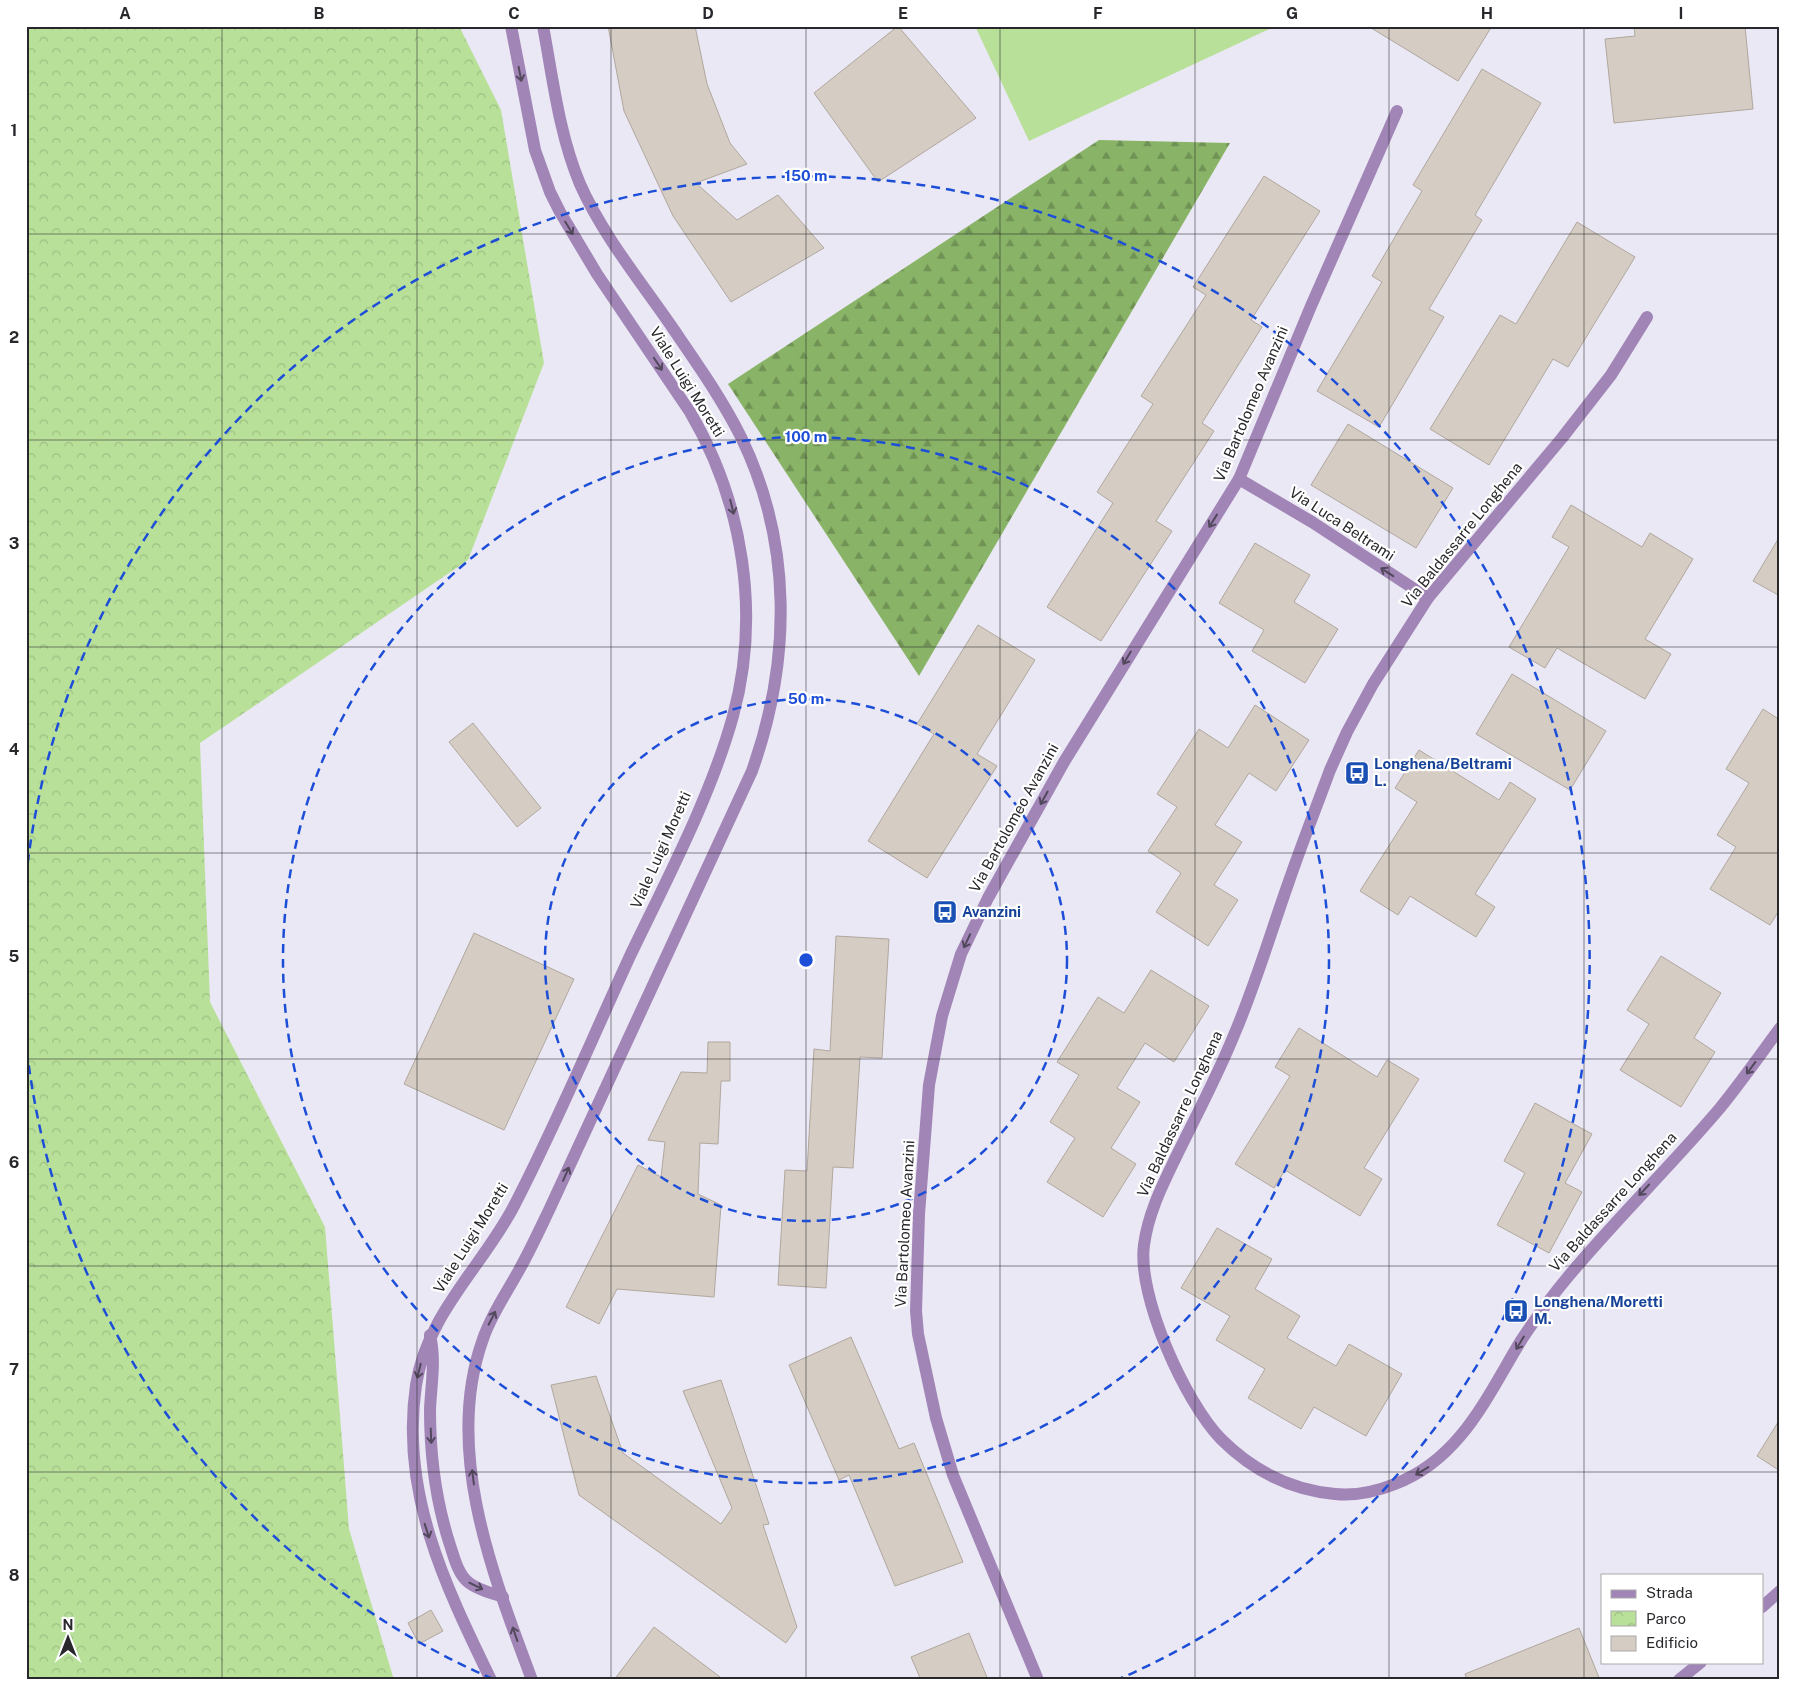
<svg xmlns="http://www.w3.org/2000/svg" width="1806" height="1706" font-family="'Public Sans',sans-serif">
  <style>
    .forest { fill: url(#forest-firs) }
    .park { fill: url(#park-crowns) }
    .pitch { fill: #b8e099 }
    .building { fill: #d5ccc3; stroke: #b0a79e }
    .lines { fill: none; stroke-linecap: round; stroke-linejoin: round }
    .minor { stroke: #a285b7; stroke-width: 12 }
    .oneway { stroke: #53495d }
    .grid { fill: none; stroke: #28282c; stroke-width: 1; stroke-opacity: 0.55 }
    .ring { fill: none; stroke: #1d4ed8; stroke-width: 2.5; stroke-dasharray: 9 6 }
    .labels { text-anchor: middle; stroke-width: 4.5; stroke-linejoin: round; paint-order: stroke }
    .street-label { font-size: 15px; fill: #28282c; stroke: #fff }
    .transit-label { font-size: 15px; font-weight: bold; fill: #164399; stroke: #fff; text-anchor: start }
    .centre { fill: #1d4ed8; stroke: #fff; stroke-width: 2.5 }
    .ring-label { font-size: 15px; text-anchor: middle; font-weight: bold; fill: #1d4ed8; stroke: #fff; stroke-width: 4.5; stroke-linejoin: round; paint-order: stroke }
    .neatline { fill: none; stroke: #28282c; stroke-width: 2 }
    .grid-label { font-size: 16px; text-anchor: middle; font-weight: bold; fill: #28282c }
  </style>
  <defs>
    <pattern id="forest-firs" width="22" height="20" patternUnits="userSpaceOnUse" patternTransform="scale(1.25)"><rect width="22" height="20" fill="#89b467"/><path d="M5 1l3.5 6h-7zM16 11l3.5 6h-7z" fill="#709255"/></pattern>
    <pattern id="park-crowns" width="20" height="18" patternUnits="userSpaceOnUse" patternTransform="scale(1.25)"><rect width="20" height="18" fill="#b8e099"/><path d="M2 6a3 3 0 1 1 6 0M12 15a3 3 0 1 1 6 0" fill="none" stroke="#9ec084"/></pattern>
  </defs>
  <rect width="100%" height="100%" fill="#eae8f4"/>
  <path class="forest" d="M1099 140 1230 143 919 676 728 384Z"/>
  <path class="park" d="M26 26H459L501 110 544 363 468 560 200 743 210 1002 325 1227 349 1529 394 1680H26Z"/>
  <path class="pitch" d="M975 26H1276L1029 141Z"/>
  <g class="building">
    <path d="M608 26H695L707 84 730 143 747 164 696 183 737 220 778 195 824 248 731 302 673 216 624 111Z"/>
    <path d="M898 26 976 118 878 182 814 93Z"/>
    <path d="M1368 26H1492L1458 81Z"/>
    <path d="M1634 26H1745L1753 109 1614 123 1605 39 1635 36Z"/>
    <path d="M1482 69 1541 103 1475 215 1482 220 1429 309 1444 317 1379 427 1317 391 1382 282 1372 276 1422 191 1413 185Z"/>
    <path d="M1264 176 1320 211 1251 320 1262 327 1202 423 1214 431 1156 521 1172 531 1101 641 1047 607 1113 503 1097 492 1153 404 1141 396 1206 295 1193 287Z"/>
    <path d="M1577 222 1635 257 1568 367 1553 359 1489 465 1430 429 1500 315 1516 324Z"/>
    <path d="M1348 424 1453 488 1416 548 1311 485Z"/>
    <path d="M1571 505 1642 547 1650 533 1693 559 1645 639 1671 654 1645 699 1557 648 1545 668 1509 647 1569 547 1552 537Z"/>
    <path d="M1780 536V596L1753 581Z"/>
    <path d="M1255 543 1310 575 1294 602 1338 629 1305 683 1252 651 1264 630 1219 603Z"/>
    <path d="M978 625 1035 660 977 754 997 766 927 878 868 841 934 734 917 724Z"/>
    <path d="M1512 674 1606 731 1570 790 1476 734Z"/>
    <path d="M1255 705 1309 740 1276 791 1249 773 1215 825 1242 842 1214 885 1238 900 1208 946 1156 912 1181 873 1148 851 1177 807 1157 794 1199 729 1228 748Z"/>
    <path d="M1763 709 1780 720V909L1770 925 1710 889 1736 847 1717 835 1749 783 1726 769Z"/>
    <path d="M473 723 541 808 517 827 449 742Z"/>
    <path d="M1419 750 1499 800 1510 782 1536 799 1475 894 1495 907 1476 937 1410 896 1398 915 1360 891 1417 802 1395 788Z"/>
    <path d="M474 933 574 979 504 1130 404 1084Z"/>
    <path d="M836 936 889 939 882 1058 860 1057 853 1168 833 1167 826 1288 778 1285 785 1170 807 1171 814 1049 830 1051Z"/>
    <path d="M1661 956 1721 993 1694 1038 1715 1052 1681 1107 1620 1070 1649 1024 1627 1010Z"/>
    <path d="M1151 970 1209 1006 1174 1062 1145 1043 1117 1088 1140 1102 1111 1148 1136 1164 1103 1217 1047 1182 1075 1138 1050 1122 1079 1075 1057 1062 1098 997 1124 1013Z"/>
    <path d="M1299 1028 1377 1077 1387 1060 1419 1079 1364 1168 1382 1179 1360 1216 1285 1170 1274 1188 1235 1164 1290 1076 1275 1067Z"/>
    <path d="M708 1042H730V1081H721L718 1144 700 1143 698 1194 721 1205 714 1297 617 1289 599 1324 566 1307 638 1165 661 1177 665 1142 648 1140 681 1072 707 1073Z"/>
    <path d="M1535 1103 1592 1134 1565 1183 1582 1192 1549 1253 1497 1225 1525 1173 1504 1161Z"/>
    <path d="M1217 1228 1272 1259 1255 1289 1300 1316 1287 1338 1336 1366 1349 1344 1402 1374 1366 1436 1314 1407 1301 1429 1248 1398 1265 1369 1216 1340 1230 1316 1181 1288Z"/>
    <path d="M851 1337 899 1449 914 1443 963 1562 895 1586 849 1475 839 1480 789 1365Z"/>
    <path d="M596 1376 623 1453 721 1524 732 1508 683 1391 721 1380 769 1524 763 1525 797 1627 786 1643 579 1495 551 1385Z"/>
    <path d="M1780 1419V1471L1757 1456Z"/>
    <path d="M431 1610 443 1631 419 1644 408 1623Z"/>
    <path d="M654 1627 724 1680H614Z"/>
    <path d="M1579 1628 1600 1680H1467L1465 1674Z"/>
    <path d="M969 1633 988 1680H921L911 1657Z"/>
  </g>
  <g class="lines">
    <g class="minor">
      <path d="M1647 317 1611 375 1562 438 1428 598 1373 684 1347 732 1330 770C1316 808 1301 846 1288 884 1270 935 1255 986 1234 1035 1217 1077 1195 1118 1175 1159 1162 1186 1148 1214 1144 1245 1137 1296 1185 1402 1221 1439 1252 1470 1291 1490 1335 1494 1356 1496 1375 1492 1395 1484 1461 1459 1487 1396 1522 1339 1536 1318 1551 1297 1567 1278 1616 1219 1671 1166 1720 1108 1741 1082 1760 1055 1780 1028"/>
      <path d="M1239 479 1312 522 1428 598"/>
      <path d="M430 1335C436 1361 431 1384 430 1410 430 1456 436 1502 450 1545 454 1557 458 1574 468 1582 477 1590 492 1593 503 1597"/>
      <path d="M1762 1607 1780 1591"/>
      <path d="M491 1680C445 1585 400 1493 416 1385 427 1314 482 1267 514 1206 556 1125 592 1039 630 956 666 881 711 796 733 716 761 614 743 502 690 412L597 274 560 212 550 192 535 150 511 26"/>
      <path d="M532 1680C493 1575 443 1450 483 1339 491 1315 506 1294 518 1272 530 1251 540 1229 550 1208L752 771C791 661 793 544 741 437 722 399 698 365 674 330 642 283 603 236 580 184 559 134 553 79 543 26"/>
      <path d="M1038 1680 953 1475 936 1418 918 1334 916 1311 919 1214 929 1085 942 1016 961 954 988 898 1064 762 1239 479 1311 306 1397 111"/>
      <path d="M1679 1680 1701 1662"/>
    </g>
  </g>
  <defs><path id="oneway-shaft" d="M-6 0H5M1.5-3L5.5 0L1.5 3" fill="none" stroke-width="1.6" stroke-linecap="round" stroke-linejoin="round" transform="scale(1.25)"/></defs>
  <g class="oneway">
    <use href="#oneway-shaft" transform="translate(520 74) rotate(79)"/>
    <use href="#oneway-shaft" transform="translate(569 228) rotate(59)"/>
    <use href="#oneway-shaft" transform="translate(658 364) rotate(56)"/>
    <use href="#oneway-shaft" transform="translate(732 507) rotate(76)"/>
    <use href="#oneway-shaft" transform="translate(1213 521) rotate(122)"/>
    <use href="#oneway-shaft" transform="translate(1387 572) rotate(-147)"/>
    <use href="#oneway-shaft" transform="translate(1127 658) rotate(121)"/>
    <use href="#oneway-shaft" transform="translate(1044 798) rotate(119)"/>
    <use href="#oneway-shaft" transform="translate(967 941) rotate(115)"/>
    <use href="#oneway-shaft" transform="translate(1751 1068) rotate(126)"/>
    <use href="#oneway-shaft" transform="translate(566 1174) rotate(-66)"/>
    <use href="#oneway-shaft" transform="translate(1644 1190) rotate(133)"/>
    <use href="#oneway-shaft" transform="translate(492 1318) rotate(-63)"/>
    <use href="#oneway-shaft" transform="translate(1520 1343) rotate(121)"/>
    <use href="#oneway-shaft" transform="translate(419 1371) rotate(103)"/>
    <use href="#oneway-shaft" transform="translate(431 1436) rotate(88)"/>
    <use href="#oneway-shaft" transform="translate(1422 1471) rotate(149)"/>
    <use href="#oneway-shaft" transform="translate(473 1477) rotate(-97)"/>
    <use href="#oneway-shaft" transform="translate(427 1531) rotate(72)"/>
    <use href="#oneway-shaft" transform="translate(476 1586) rotate(26)"/>
    <use href="#oneway-shaft" transform="translate(515 1634) rotate(-109)"/>
  </g>
  <path class="grid" d="M222 26V1680M417 26V1680M611 26V1680M806 26V1680M1000 26V1680M1195 26V1680M1389 26V1680M1584 26V1680M26 234H1780M26 440H1780M26 647H1780M26 853H1780M26 1059H1780M26 1266H1780M26 1472H1780"/>
  <g class="ring">
    <circle cx="806" cy="960" r="261"/>
    <circle cx="806" cy="960" r="523"/>
    <path d="M493 1679A784 784 0 0 1 26 1042M26 878A784 784 0 1 1 1119 1679"/>
  </g>
  <defs>
    <symbol id="bus-square" viewBox="-11 -11 22 22"><rect x="-9" y="-9" width="18" height="18" rx="4" fill="#1a4fb4" stroke="#fff"/><path d="M-5-6H5V4H4V6H2V4H-2V6H-4V4H-5ZM-3.5-4V0h7V-4ZM-3.5 1.2v1.5H-2V1.2ZM2 1.2v1.5H3.5V1.2Z" fill="#fff"/></symbol>
  </defs>
  <g fill-rule="evenodd">
    <use href="#bus-square" x="1343" y="759" width="28" height="28"/>
    <use href="#bus-square" x="931" y="898" width="28" height="28"/>
    <use href="#bus-square" x="1502" y="1297" width="28" height="28"/>
  </g>
  <g class="labels">
    <g class="street-label">
      <text transform="translate(687 382) rotate(58)" y="5">Viale Luigi Moretti</text>
      <text transform="translate(1251 404) rotate(-67)" y="5">Via Bartolomeo Avanzini</text>
      <text transform="translate(1342 524) rotate(33)" y="5">Via Luca Beltrami</text>
      <text transform="translate(1462 535) rotate(-51)" y="5">Via Baldassarre Longhena</text>
      <text transform="translate(1014 818) rotate(-61)" y="5">Via Bartolomeo Avanzini</text>
      <text transform="translate(661 850) rotate(-66)" y="5">Viale Luigi Moretti</text>
      <text transform="translate(1180 1114) rotate(-65)" y="5">Via Baldassarre Longhena</text>
      <text transform="translate(1613 1202) rotate(-48)" y="5">Via Baldassarre Longhena</text>
      <text transform="translate(905 1224) rotate(-87)" y="5">Via Bartolomeo Avanzini</text>
      <text transform="translate(471 1238) rotate(-58)" y="5">Viale Luigi Moretti</text>
    </g>
    <g class="transit-label">
      <text x="1374" y="769">Longhena/Beltrami<tspan x="1374" dy="17">L.</tspan></text>
      <text x="962" y="917">Avanzini</text>
      <text x="1534" y="1307">Longhena/Moretti<tspan x="1534" dy="17">M.</tspan></text>
    </g>
  </g>
  <circle cx="806" cy="960" r="8" class="centre"/>
  <g class="ring-label">
    <text x="806" y="181">150 m</text>
    <text x="806" y="442">100 m</text>
    <text x="806" y="704">50 m</text>
  </g>
  <rect width="1806" height="1706" fill="none" stroke="#ffffff" stroke-width="55"/>
  <rect x="1601" y="1574" width="162" height="90" fill="#ffffff" stroke="#a9a9ab"/>
  <rect x="1611" y="1590" width="25" height="8" fill="#a285b7" stroke="#a9a9ab"/>
  <text x="1646" y="1598" font-size="15" fill="#28282c">Strada</text>
  <rect x="1611" y="1611" width="25" height="15" fill="url(#park-crowns)" stroke="#a9a9ab"/>
  <text x="1646" y="1624" font-size="15" fill="#28282c">Parco</text>
  <rect x="1611" y="1636" width="25" height="15" fill="#d5ccc3" stroke="#a9a9ab"/>
  <text x="1646" y="1648" font-size="15" fill="#28282c">Edificio</text>
  <g transform="translate(68 1638)" stroke="#ffffff" stroke-width="4" paint-order="stroke">
  <path d="M0-4L9 19L0 12L-9 19Z" fill="#28282c"/>
  <text y="-8" font-size="14" font-weight="bold" text-anchor="middle" fill="#28282c">N</text>
  </g>
  <rect x="28" y="28" width="1750" height="1650" class="neatline"/>
  <g class="grid-label">
    <text x="125" y="19">A</text>
    <text x="319" y="19">B</text>
    <text x="514" y="19">C</text>
    <text x="708" y="19">D</text>
    <text x="903" y="19">E</text>
    <text x="1098" y="19">F</text>
    <text x="1292" y="19">G</text>
    <text x="1487" y="19">H</text>
    <text x="1681" y="19">I</text>
    <text x="14" y="136">1</text>
    <text x="14" y="343">2</text>
    <text x="14" y="549">3</text>
    <text x="14" y="755">4</text>
    <text x="14" y="962">5</text>
    <text x="14" y="1168">6</text>
    <text x="14" y="1375">7</text>
    <text x="14" y="1581">8</text>
  </g>
</svg>
